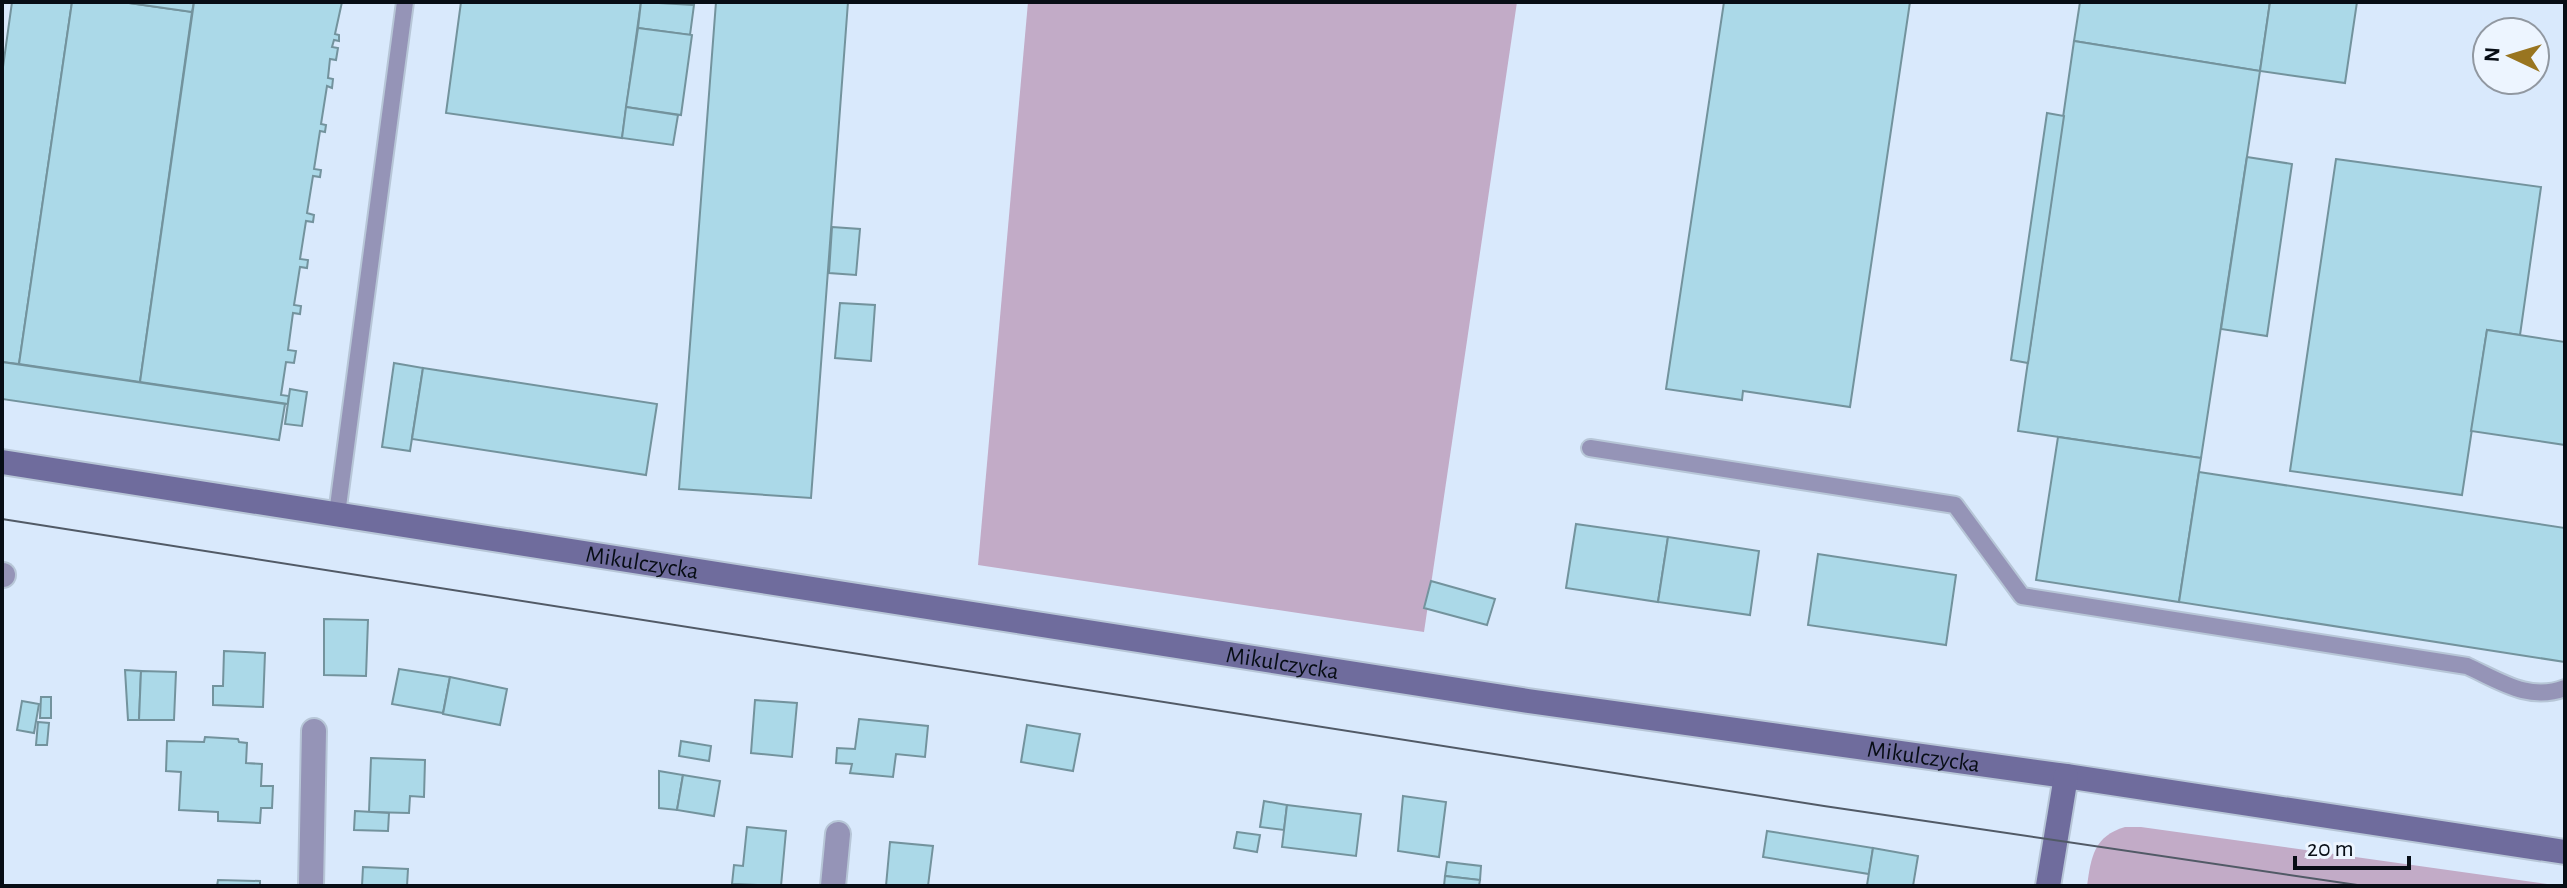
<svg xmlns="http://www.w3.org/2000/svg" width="2567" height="888" font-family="'Alegreya Sans',sans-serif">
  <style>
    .green { fill: #c2abc7 }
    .building { fill: #abd9e8; stroke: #73939d; stroke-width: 2 }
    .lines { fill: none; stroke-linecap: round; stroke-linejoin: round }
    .lane-casing { stroke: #b7c6d7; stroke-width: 20 }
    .street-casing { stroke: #b7c6d7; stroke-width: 28 }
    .secondary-casing { stroke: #b7c6d7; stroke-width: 28 }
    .lane { stroke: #9594b7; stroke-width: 16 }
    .street { stroke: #9594b7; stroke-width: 24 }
    .secondary { stroke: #6f6c9d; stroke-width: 24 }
    .tram { stroke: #515a66; stroke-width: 2 }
    .labels { text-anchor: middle; stroke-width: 6; stroke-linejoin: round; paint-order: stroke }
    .street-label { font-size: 24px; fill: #070d15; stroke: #edf5ff }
  </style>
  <rect width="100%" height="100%" fill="#d9e9fc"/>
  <g class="green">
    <path d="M1028 2H1517L1424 632 978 565Z"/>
    <path d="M2125 827H2141L2562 886H2087C2091 857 2094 836 2125 827Z"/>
  </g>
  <g class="building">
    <path d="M12 2H72L19 364 2 362V74Z"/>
    <path d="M72 2H122L192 12 140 382 19 364Z"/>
    <path d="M122 2H194L192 12Z"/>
    <path d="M194 2H342L335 34 339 35V41L334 40 332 47 338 48 336 60 330 59 328 78 333 79 332 88 327 86 321 124 326 125 325 132 320 131 314 169 321 170 320 177 313 176 307 213 314 215 313 222 306 221 300 259 308 260 307 268 300 267 294 305 301 306 300 314 293 313 288 350 296 351 294 363 286 362 281 395 289 396 288 404 140 382Z"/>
    <path d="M461 2H641L622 138 446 113Z"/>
    <path d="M641 2 694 5 690 35 638 28Z"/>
    <path d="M716 2H848L811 498 679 489Z"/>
    <path d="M1724 2H1910L1850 407 1743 391 1742 400 1666 389Z"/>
    <path d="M2080 2H2270L2260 71 2074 41Z"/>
    <path d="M2270 2H2357L2345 83 2260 71Z"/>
    <path d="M638 28 692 35 681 115 626 107Z"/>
    <path d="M2074 41 2260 71 2201 458 2018 431Z"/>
    <path d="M626 107 678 115 673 145 622 138Z"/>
    <path d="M2047 113 2064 116 2028 363 2011 360Z"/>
    <path d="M2247 157 2292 164 2267 336 2221 329Z"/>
    <path d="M2336 159 2541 187 2520 335 2487 330 2462 495 2290 471Z"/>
    <path d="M832 227 860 229 856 275 829 273Z"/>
    <path d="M840 303 875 305 871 361 835 358Z"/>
    <path d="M2487 330 2565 342V445L2471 431Z"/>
    <path d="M2 362 285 404 279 440 2 399Z"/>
    <path d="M394 363 423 368 410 451 382 447Z"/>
    <path d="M423 368 657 404 646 475 412 439Z"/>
    <path d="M290 389 307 392 302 426 285 424Z"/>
    <path d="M2058 437 2201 458 2179 602 2036 580Z"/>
    <path d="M2199 472 2565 528V662L2179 602Z"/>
    <path d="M1576 524 1668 537 1658 602 1566 588Z"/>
    <path d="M1668 537 1759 551 1750 615 1658 602Z"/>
    <path d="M1818 554 1956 575 1946 645 1808 625Z"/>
    <path d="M1431 581 1495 599 1487 625 1424 608Z"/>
    <path d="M324 619 368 620 366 676 324 675Z"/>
    <path d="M224 651 265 653 263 707 213 705V686H223Z"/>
    <path d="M399 669 450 677 443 713 392 704Z"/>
    <path d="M125 670 141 671 139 720H128Z"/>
    <path d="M141 671 176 672 174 720H139Z"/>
    <path d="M450 677 507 689 500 725 443 714Z"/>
    <path d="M41 697H51V718H40Z"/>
    <path d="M755 700 797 703 792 757 751 753Z"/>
    <path d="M22 701 39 704 34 733 17 730Z"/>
    <path d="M859 719 928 726 925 757 896 754 893 777 850 773 852 764 836 763 837 748 855 749Z"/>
    <path d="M38 722 49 723 47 745H36Z"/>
    <path d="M1027 725 1080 734 1073 771 1021 762Z"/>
    <path d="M205 737 238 739 239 742 247 743 246 763 262 764 261 786H273L272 808H261L260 823 218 821V812L179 810 181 772 166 771 167 741 204 742Z"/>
    <path d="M681 741 711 746 709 761 679 756Z"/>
    <path d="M371 758 425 760 424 797 410 796 409 813 369 812Z"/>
    <path d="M659 771 683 775 677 810 659 808Z"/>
    <path d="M683 775 720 781 714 816 677 810Z"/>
    <path d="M1403 796 1446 802 1439 857 1398 851Z"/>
    <path d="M1264 801 1287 805 1284 830 1260 827Z"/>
    <path d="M1287 805 1361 814 1356 856 1282 847Z"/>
    <path d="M355 811 389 813 388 831 354 830Z"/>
    <path d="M747 827 786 831 781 886 732 884 734 865 743 866Z"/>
    <path d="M1767 831 1873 848 1869 874 1763 857Z"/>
    <path d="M1237 832 1260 835 1257 852 1234 848Z"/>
    <path d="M890 842 933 846 928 886H886Z"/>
    <path d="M1873 848 1918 856 1913 886 1867 885Z"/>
    <path d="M1447 862 1481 866 1480 880 1445 876Z"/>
    <path d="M363 867 408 869 407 886H362Z"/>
    <path d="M1445 876 1480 880 1479 886H1444Z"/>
    <path d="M218 880 260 881V886H217Z"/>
  </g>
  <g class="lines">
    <defs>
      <g id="lane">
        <path d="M1590 448 1955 505 2022 596 2467 666C2500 681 2529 702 2565 688"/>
        <path d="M337 514 405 2"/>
      </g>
      <g id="street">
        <path d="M2 575H3"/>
        <path d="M311 886 314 731"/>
        <path d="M833 886 838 834"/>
      </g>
      <g id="secondary">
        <path id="s1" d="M2 462 1528 701 2066 776 2565 852"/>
        <path d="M2048 886 2066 776"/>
      </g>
    </defs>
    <use href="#lane" class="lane-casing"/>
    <use href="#street" class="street-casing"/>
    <use href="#secondary" class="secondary-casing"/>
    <use href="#lane" class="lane"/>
    <use href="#street" class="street"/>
    <use href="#secondary" class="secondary"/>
    <path class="tram" d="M2 519 1824 806 2364 886"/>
  </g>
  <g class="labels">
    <g class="street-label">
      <text dy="8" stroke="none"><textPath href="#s1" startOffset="648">Mikulczycka</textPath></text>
      <text dy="8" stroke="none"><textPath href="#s1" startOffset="1296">Mikulczycka</textPath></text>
      <text dy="8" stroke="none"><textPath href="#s1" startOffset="1944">Mikulczycka</textPath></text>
    </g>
  </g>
  <rect width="2567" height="888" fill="none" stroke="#070d15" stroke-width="8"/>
  <g transform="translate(2511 56) rotate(274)"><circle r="38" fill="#edf5ff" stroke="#9198a1" stroke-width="2"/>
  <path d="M0-6L14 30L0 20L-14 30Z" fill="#997520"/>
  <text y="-12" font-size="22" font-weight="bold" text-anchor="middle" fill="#070d15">N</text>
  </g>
  <path d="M2295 856v12h114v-12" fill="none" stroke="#070d15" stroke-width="4"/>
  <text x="2307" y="856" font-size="24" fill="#070d15" stroke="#edf5ff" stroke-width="6" paint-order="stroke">20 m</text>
</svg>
